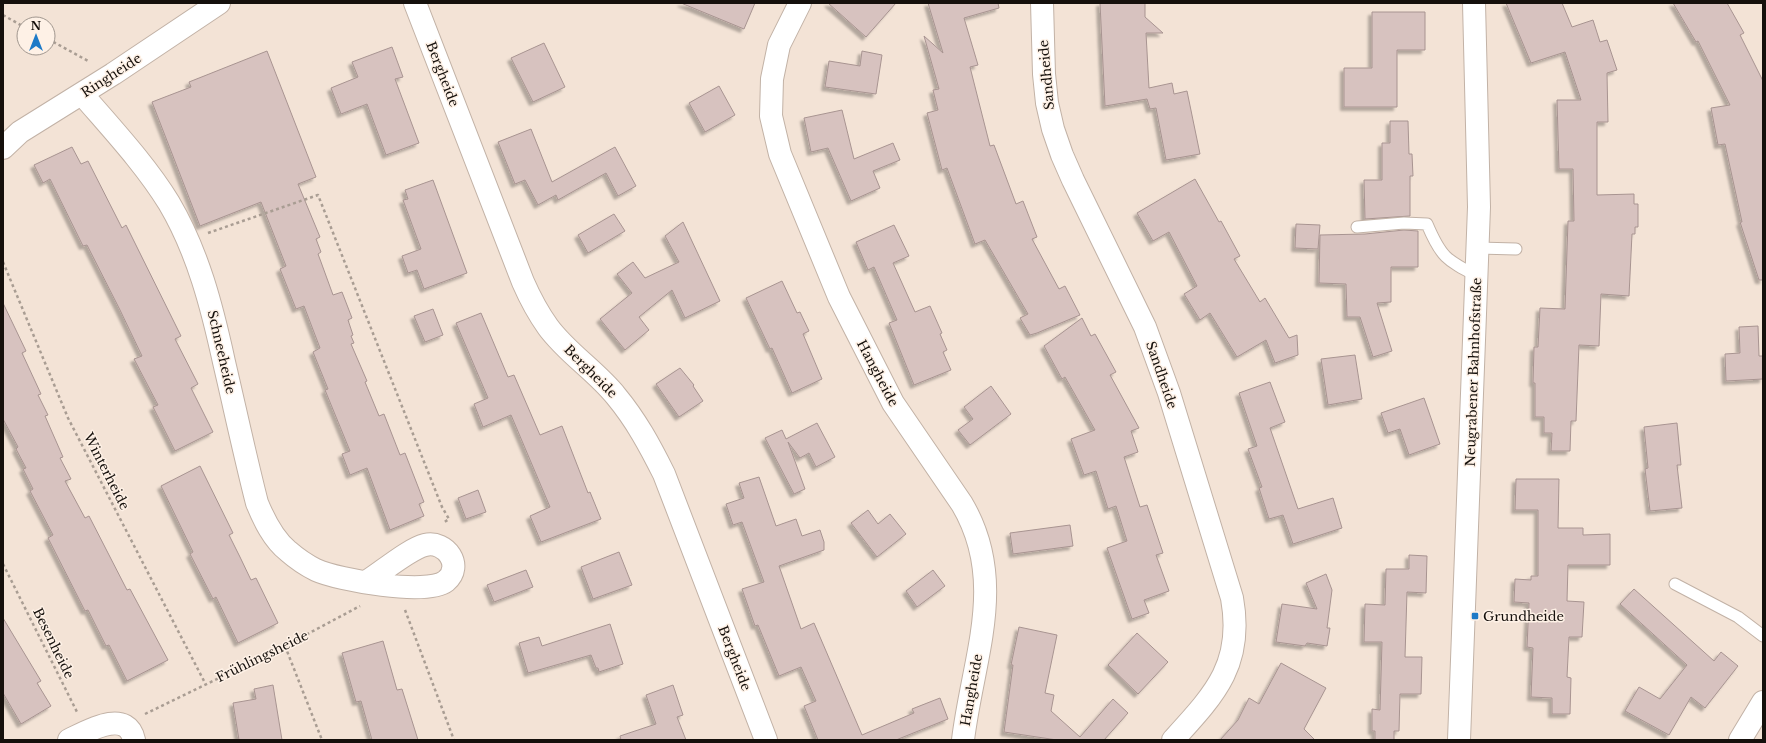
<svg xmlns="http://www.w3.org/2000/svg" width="1766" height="743" font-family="'Libre Baskerville',serif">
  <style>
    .building { fill: #d7c2bf; stroke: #a89491; filter: url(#shadow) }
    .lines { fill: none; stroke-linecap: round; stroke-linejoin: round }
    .service-casing { stroke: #c2b2a6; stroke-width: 13 }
    .minor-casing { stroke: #c2b2a6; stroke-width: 24 }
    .tertiary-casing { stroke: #c2b2a6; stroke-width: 24 }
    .path { stroke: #a99d93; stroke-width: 2.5; stroke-dasharray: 3 3; stroke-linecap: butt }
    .service { stroke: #fff; stroke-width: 11 }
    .minor { stroke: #fff; stroke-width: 22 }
    .tertiary { stroke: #fff; stroke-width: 22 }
    .poi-dot { fill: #1e7ac7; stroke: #fef1e6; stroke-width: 1.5 }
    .labels { text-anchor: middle; stroke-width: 3; stroke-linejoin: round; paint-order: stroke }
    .street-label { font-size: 13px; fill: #15100c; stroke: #fef1e6 }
    .poi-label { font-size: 13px; fill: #15100c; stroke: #fef1e6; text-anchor: start }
  </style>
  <defs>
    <filter id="shadow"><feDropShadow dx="-3.5" dy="3.5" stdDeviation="1" flood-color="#0004"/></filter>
  </defs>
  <rect width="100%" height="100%" fill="#f3e3d6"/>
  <g class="building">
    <path d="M681 3H755L744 29Z"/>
    <path d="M828 3H896L866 37Z"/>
    <path d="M928 3H998L999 8 964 18 978 65 970 67 990 146 994 145 1016 204 1023 201 1037 237 1032 239 1059 289 1065 286 1080 315 1037 333 1030 335 1020 318 1028 314 985 240 975 244 947 168 942 170 927 113 938 110 933 90 939 89 924 36 943 53Z"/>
    <path d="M1100 3H1145V17L1163 33H1146L1149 88 1172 83 1174 94 1187 91 1200 154 1166 160 1156 108 1150 109 1147 99 1105 106Z"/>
    <path d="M1506 3H1562L1572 27 1593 20 1600 42 1607 40 1617 70 1607 73 1608 122H1597V195L1634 194V204H1638V227H1635V234H1632L1629 296 1601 294 1599 346 1579 345 1576 421H1571L1570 451H1551L1552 433H1544V417H1535V383H1533L1534 347H1538L1540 308 1565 309 1568 221H1574L1573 169H1559L1557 100H1581L1565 52 1531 63Z"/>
    <path d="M1673 3H1727L1744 33 1740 35 1763 81V280H1759L1740 222H1742L1725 144 1718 145 1711 108 1730 105 1698 41 1696 42Z"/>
    <path d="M1372 12H1425V50H1397V107H1344V68H1372Z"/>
    <path d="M544 43 565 87 533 102 511 58Z"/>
    <path d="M392 47 403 77 395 79 419 143 386 155 367 104 341 114 331 88 358 77 352 62Z"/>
    <path d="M267 51 316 177 298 184 320 237 316 239 321 252 318 254 321 262 333 295 342 292 352 318 348 320 353 335 351 336 354 343 351 344 367 381 365 382 379 416 384 414 400 455 405 453 424 502 419 504 424 516 390 530 367 468 350 475 342 454 350 451 325 390 328 389 313 352 320 348 304 306 296 309 280 269 286 266 261 202 200 226 152 102 191 87 189 82Z"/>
    <path d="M862 51 882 55 876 94 825 87 829 61 860 66Z"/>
    <path d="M719 86 735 115 705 132 689 103Z"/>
    <path d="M842 110 854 159 893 143 900 160 873 171 880 188 851 201 828 148 811 152 804 118Z"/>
    <path d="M1390 121H1408L1409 154H1412L1413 176H1410V216L1365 219 1364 180H1382V143H1390Z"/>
    <path d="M531 129 552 182 615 147 636 186 618 196 606 173 558 200 556 195 538 205 525 180 515 184 498 142Z"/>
    <path d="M72 147 81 164 88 161 122 228 126 225 181 336 175 339 198 384 191 388 213 432 175 451 153 407 158 405 134 359 142 356 120 310 87 245 83 246 50 179 43 183 34 165Z"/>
    <path d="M1195 179 1219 222 1221 221 1240 256 1234 259 1260 302 1265 298 1289 338 1297 335 1298 355 1275 363 1266 340 1237 357 1210 313 1200 320 1184 294 1197 286 1169 232 1153 241 1137 213Z"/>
    <path d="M433 180 467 273 424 289 417 270 408 273 402 256 421 249 403 200 408 199 405 190Z"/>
    <path d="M614 214 625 231 588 253 578 235Z"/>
    <path d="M683 222 720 301 685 318 672 290 639 317 649 330 625 350 600 319 632 293 617 274 633 262 645 278 679 262 665 236Z"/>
    <path d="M1296 224 1320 225 1318 249 1295 248Z"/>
    <path d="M894 225 909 256 893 263 915 312 930 306 942 333 940 334 947 350 943 352 951 370 914 385 889 323 897 320 874 267 868 270 856 242Z"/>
    <path d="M1404 230 1418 231V267H1391V302L1377 303 1392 351 1373 357 1360 317H1347L1346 284 1319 283 1320 235 1365 234Z"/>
    <path d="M782 281 797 313 800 312 809 331 803 334 822 379 792 393 772 348 770 349 746 298Z"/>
    <path d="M3 303 26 351 22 353 41 394 38 395 48 415 45 416 63 457 60 458 71 479 65 481 85 518 89 516 127 590 130 589 168 660 127 681 109 645 106 646 88 610 85 611 48 538 53 535 30 491 33 489 23 469 26 468 16 449 18 447 3 419Z"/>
    <path d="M433 309 443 335 425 342 414 316Z"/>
    <path d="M481 313 508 377 514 375 540 435 562 426 588 493 590 492 601 519 541 542 530 516 550 507 511 415 483 427 474 404 488 398 456 323Z"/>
    <path d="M1082 318 1091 336 1095 334 1116 372 1110 375 1139 428 1131 431 1138 452 1124 457 1140 507 1147 505 1163 553 1156 555 1169 591 1144 600 1149 613 1132 619 1107 548 1127 541 1116 506 1108 509 1096 471 1084 475 1071 439 1095 430 1065 377 1062 379 1044 346Z"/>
    <path d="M1758 326 1759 356H1763V379L1726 381 1725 354 1740 353 1739 327Z"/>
    <path d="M1355 355 1362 399 1328 405 1321 359Z"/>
    <path d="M680 368 694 385 693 386 703 401 679 417 656 384Z"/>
    <path d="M1270 382 1285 422 1270 428 1298 509 1333 498 1342 528 1293 544 1283 515 1269 519 1259 488 1262 487 1248 449 1257 446 1239 393Z"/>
    <path d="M991 386 1011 414 970 445 958 430 973 419 964 407Z"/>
    <path d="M1424 398 1440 444 1409 455 1400 429 1388 433 1381 413Z"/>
    <path d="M817 423 835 457 816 467 809 453 800 458 788 442 805 489 794 494 765 438 782 430 786 439Z"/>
    <path d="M1677 423 1681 465H1677L1682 508 1650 511 1645 469 1648 468 1644 427Z"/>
    <path d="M200 466 233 533 229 535 240 557 251 580 256 578 278 623 238 643 216 597 213 599 190 554 193 552 161 486Z"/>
    <path d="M759 477 776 526 796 519 802 536 820 530 824 542V550L779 566 801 629 814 623 862 735 914 713 912 709 940 698 948 719 896 740H818L804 706 816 701 801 667 779 676 758 625 755 626 742 589 764 582 742 522 733 525 726 504 744 498 739 483Z"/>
    <path d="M1516 479H1559L1558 528H1583V535L1610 534V565H1568L1567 601 1584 602 1582 637H1569L1567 677 1571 678 1570 714H1552V698L1531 697 1533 648 1527 647 1529 603 1514 602 1515 579 1531 580V576H1538V510H1515Z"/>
    <path d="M478 490 486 512 466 519 458 498Z"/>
    <path d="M868 510 878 524 890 514 906 534 877 557 851 523Z"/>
    <path d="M1070 525 1073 546 1013 554 1010 533Z"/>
    <path d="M619 552 632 585 593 599 581 567Z"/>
    <path d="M1409 555 1427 556 1426 593 1407 592 1405 657H1422L1421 694H1400L1399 731H1394V740H1375V731H1372V709L1380 710 1382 642H1364L1365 604 1385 605 1386 569H1409Z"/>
    <path d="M526 570 533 587 494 602 487 585Z"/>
    <path d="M933 570 945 586 917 607 906 591Z"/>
    <path d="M1326 574 1332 590 1327 628H1330L1327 646 1307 643 1305 646 1276 642 1282 604 1317 609 1306 583Z"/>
    <path d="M1634 589 1714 661 1721 652 1738 666 1705 708 1691 697 1669 735 1625 711 1639 687 1660 699 1687 665 1620 604Z"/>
    <path d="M3 618 41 681 37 683 51 706 21 724 3 693Z"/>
    <path d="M610 624 623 664 599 672 598 668H596L591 655 528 673 519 643 539 637 542 646Z"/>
    <path d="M1019 627 1057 635 1045 693 1054 695 1051 711 1080 737 1113 699 1128 713 1104 740H1057L1004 732 1013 665H1011Z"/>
    <path d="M1137 633 1168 662 1138 694 1108 665Z"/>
    <path d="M383 641 397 690 402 689 418 740H372L361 701 356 702 342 653Z"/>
    <path d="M1281 663 1326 688 1304 729 1315 740H1220L1238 720 1249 698 1259 704Z"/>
    <path d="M273 685 282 740H239L233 703 256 699 254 689Z"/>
    <path d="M673 685 683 715 677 717 686 740H621L620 736 656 724 646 695Z"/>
  </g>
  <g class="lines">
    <defs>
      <g id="service">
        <path d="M1357 227 1404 223 1427 224C1441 257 1446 260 1477 276"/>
        <path d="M1478 248 1516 249"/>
        <path d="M1675 584 1738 617 1763 636"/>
      </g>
      <g id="minor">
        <path d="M415 3 523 282C530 298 538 313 548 327 567 353 596 371 616 396 636 420 650 446 664 474L766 740"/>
        <path d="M800 3 779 45 772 79 771 116 780 154 839 297 893 403 962 504C1008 582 973 657 963 740"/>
        <path d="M1042 3 1044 74 1047 103 1053 129 1062 155 1073 180 1145 327 1169 393 1232 598C1244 664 1215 694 1173 740"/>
        <path d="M82 94C112 129 145 164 169 203 198 252 212 307 224 362 235 409 245 456 257 503 264 520 273 539 288 551 296 558 306 565 316 570 338 580 427 596 446 581 464 566 446 540 425 545 409 549 382 572 366 582"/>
        <path d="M3 148 20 132 113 74 219 3"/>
        <path d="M69 740C86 732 127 707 134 740"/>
        <path d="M1740 740 1763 702"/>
      </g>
      <path id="tertiary" d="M1459 740 1479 207 1474 3"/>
    </defs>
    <use href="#service" class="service-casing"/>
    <use href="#minor" class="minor-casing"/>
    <use href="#tertiary" class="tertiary-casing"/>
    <g class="path">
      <path d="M3 15 24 27"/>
      <path d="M48 39 90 62"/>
      <path d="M208 233 318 195 442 507 449 519 443 523"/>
      <path d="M3 262 68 418 205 683"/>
      <path d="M3 564 77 712"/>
      <path d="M405 610 454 740"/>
      <path d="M285 646 322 740"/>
      <path d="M145 714 285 646 360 606"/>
    </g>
    <use href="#service" class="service"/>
    <use href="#minor" class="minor"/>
    <use href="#tertiary" class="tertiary"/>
  </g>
  <rect class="poi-dot" x="1471" y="612" width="8" height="8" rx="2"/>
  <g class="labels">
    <g class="street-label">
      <text transform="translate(443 74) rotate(69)" y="5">Bergheide</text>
      <text transform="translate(111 75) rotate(-33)" y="5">Ringheide</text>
      <text transform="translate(1046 75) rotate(-95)" y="5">Sandheide</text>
      <text transform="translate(222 352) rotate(77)" y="5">Schneeheide</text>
      <text transform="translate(591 371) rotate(45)" y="5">Bergheide</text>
      <text transform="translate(1473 372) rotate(-88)" y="5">Neugrabener Bahnhofstraße</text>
      <text transform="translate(878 373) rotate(62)" y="5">Hangheide</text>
      <text transform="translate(1162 375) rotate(71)" y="5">Sandheide</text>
      <text transform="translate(107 471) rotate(63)" y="5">Winterheide</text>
      <text transform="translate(54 643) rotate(64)" y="5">Besenheide</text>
      <text transform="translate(262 656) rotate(-26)" y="5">Frühlingsheide</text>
      <text transform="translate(735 658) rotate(69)" y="5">Bergheide</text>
      <text transform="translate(971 690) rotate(-80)" y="5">Hangheide</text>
    </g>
    <g class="poi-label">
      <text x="1483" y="621">Grundheide</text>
    </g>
  </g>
  <rect width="1766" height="743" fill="none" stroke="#15100c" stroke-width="8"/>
  <g transform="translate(36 36)"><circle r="19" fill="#fef1e6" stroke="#a1978f"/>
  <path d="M0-3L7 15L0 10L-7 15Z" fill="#1e7ac7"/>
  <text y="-6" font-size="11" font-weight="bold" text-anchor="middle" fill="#15100c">N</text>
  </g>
</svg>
